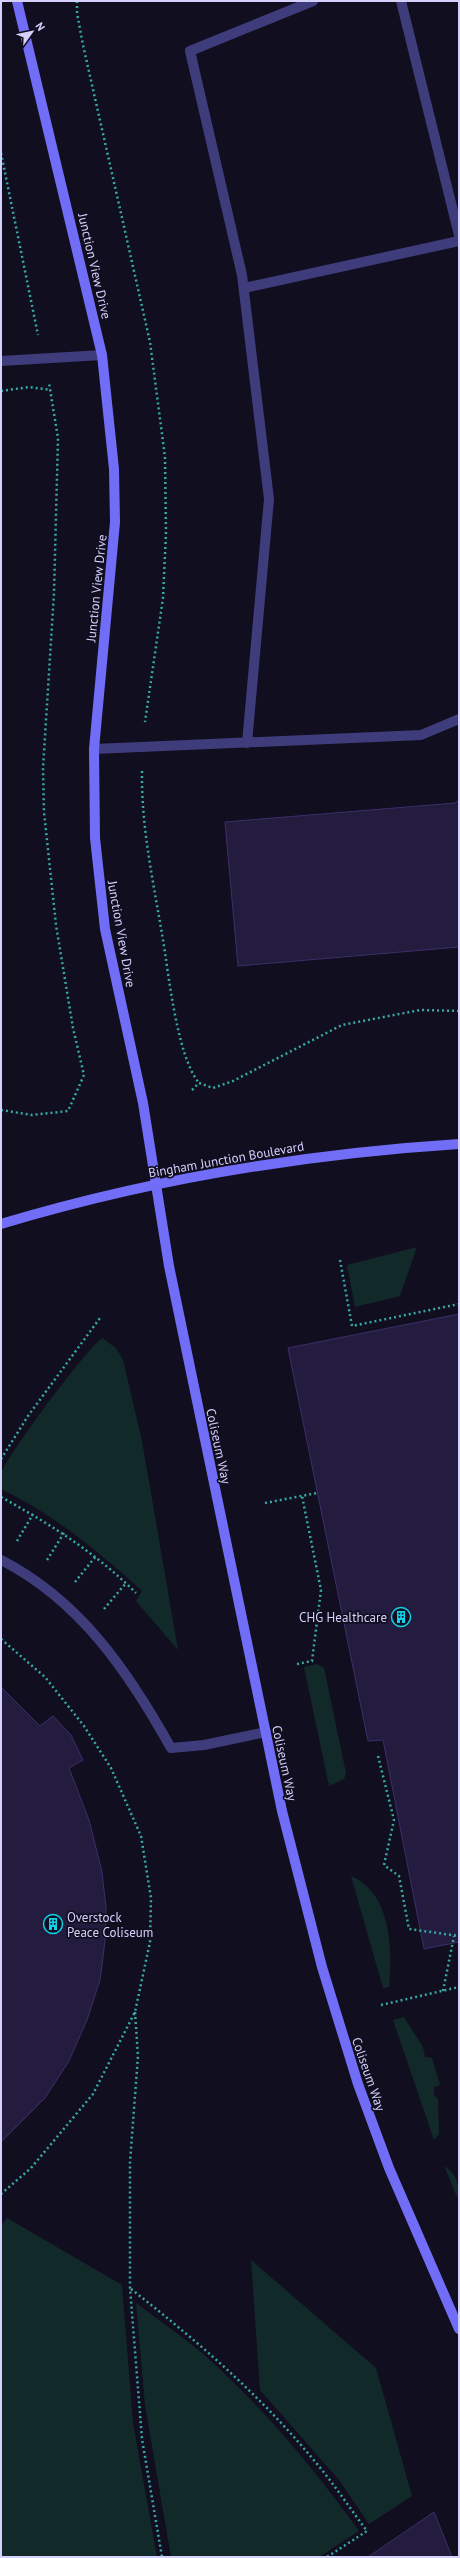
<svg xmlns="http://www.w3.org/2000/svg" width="460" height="2558" font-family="'PT Sans',sans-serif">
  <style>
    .green { fill: #122929 }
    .building { fill: #231c3f; stroke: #3b2f6a }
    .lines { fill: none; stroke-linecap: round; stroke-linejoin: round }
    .path { stroke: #36aaa4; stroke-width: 2.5; stroke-dasharray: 2 3; stroke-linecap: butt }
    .lane { stroke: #3f3c7c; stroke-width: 10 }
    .secondary { stroke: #726df6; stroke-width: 10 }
    .labels { text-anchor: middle; stroke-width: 3.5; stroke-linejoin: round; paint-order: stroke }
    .street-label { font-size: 13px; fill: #d5d0fc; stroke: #110e20 }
    .poi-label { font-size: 13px; fill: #d5d0fc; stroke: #110e20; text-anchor: end }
  </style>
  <rect width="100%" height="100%" fill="#110e20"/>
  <g class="green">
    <path d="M417 1247 400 1296 355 1307 347 1265Z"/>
    <path d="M102 1338 116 1348 123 1360 142 1441 178 1650 136 1601 142 1591C98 1551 55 1515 1 1489 1 1485 0 1479 1 1474 5 1458 87 1348 102 1338Z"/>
    <path d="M317 1664 324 1668 346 1773 344 1779 329 1786 304 1667Z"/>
    <path d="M351 1876C392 1894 392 1949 389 1987L383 1988Z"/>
    <path d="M404 2017 423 2047 425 2057 432 2058 440 2085 434 2087V2095L438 2099 439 2134 434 2140 393 2020Z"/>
    <path d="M444 2166C458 2174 459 2186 459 2202Z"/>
    <path d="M7 2218 122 2285 133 2423 157 2557H1V2225Z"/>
    <path d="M251 2260 376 2368 412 2496 369 2524 339 2480 260 2390Z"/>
    <path d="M136 2303C161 2322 188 2340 211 2361 267 2412 315 2470 359 2531L319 2557H171L145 2405Z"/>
  </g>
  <g class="building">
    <path d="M459 800V947L238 966 225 822 455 803Z"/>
    <path d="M459 1314V1942L424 1949 383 1740 368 1741 288 1348Z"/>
    <path d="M1 1687 40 1726 53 1716 71 1735 83 1760 69 1768 89 1820 102 1872 106 1908 105 1941 100 1980 87 2020 69 2061 45 2098 1 2142Z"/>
    <path d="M434 2512 452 2557H368Z"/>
  </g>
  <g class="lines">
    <g class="path">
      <path d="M77 1V13L83 45 150 342 165 457 166 533 163 598 145 722"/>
      <path d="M1 153 38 335"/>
      <path d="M1 391 29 387 51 390"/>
      <path d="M142 771C141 828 154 885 163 940 169 976 177 1056 199 1083"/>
      <path d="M192 1090 199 1083 213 1088 233 1081 342 1025 420 1010 459 1011"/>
      <path d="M1 1110 32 1115 68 1111 84 1075 73 1028 56 925 44 812 43 768 54 593 58 438 49 383"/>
      <path d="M340 1260 352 1326 459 1304"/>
      <path d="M1 1459 28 1416 100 1318"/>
      <path d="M1 1497C50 1524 96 1553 136 1593"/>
      <path d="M265 1503 317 1493"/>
      <path d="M17 1541 33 1514"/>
      <path d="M47 1560 64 1533"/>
      <path d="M75 1582 96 1556"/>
      <path d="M104 1609 126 1583"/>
      <path d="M1 1639 45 1677 84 1726 111 1768 141 1836 151 1898 150 1942 135 2012 93 2094 31 2168 1 2194"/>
      <path d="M297 1664 312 1661 321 1590 302 1496"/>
      <path d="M378 1756 394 1820 384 1865 399 1876 409 1929 459 1936"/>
      <path d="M443 1991 454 1936"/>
      <path d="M381 2005 459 1987"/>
      <path d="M135 2012 138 2056 130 2162V2288L142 2439 162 2557"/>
      <path d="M131 2289C196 2340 259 2394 312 2458 332 2481 349 2507 367 2531L327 2557"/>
    </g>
    <g class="lane">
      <path d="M401 1 459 235"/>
      <path d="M244 288 459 241"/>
      <path d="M1 361 102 355"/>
      <path d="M247 743 269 499 242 275 190 51 313 1"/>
      <path d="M94 749 421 735 459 719"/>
      <path d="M1 1560C81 1601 129 1673 171 1748L204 1745 266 1732"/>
    </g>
    <g class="secondary">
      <path d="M17 1 102 355 114 469 115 522 94 749 95 838 105 929 143 1103 169 1266 282 1811 322 1967 358 2084 389 2168 459 2329"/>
      <path d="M1 1224C151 1179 303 1154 459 1144"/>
    </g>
  </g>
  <defs>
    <symbol id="building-ring" viewBox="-11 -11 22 22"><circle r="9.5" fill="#110e20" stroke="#0fd1e9" stroke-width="1.5"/><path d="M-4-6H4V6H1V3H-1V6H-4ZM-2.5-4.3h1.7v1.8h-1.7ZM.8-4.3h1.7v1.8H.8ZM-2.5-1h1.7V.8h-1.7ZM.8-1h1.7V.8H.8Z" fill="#0fd1e9"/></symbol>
  </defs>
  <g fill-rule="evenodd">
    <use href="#building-ring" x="390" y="1606" width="22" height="22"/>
    <use href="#building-ring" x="42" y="1913" width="22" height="22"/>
  </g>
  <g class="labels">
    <g class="street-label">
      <text transform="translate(95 266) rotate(77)" y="5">Junction View Drive</text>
      <text transform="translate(96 588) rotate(-84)" y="5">Junction View Drive</text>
      <text transform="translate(122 934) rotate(80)" y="5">Junction View Drive</text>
      <text transform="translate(226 1159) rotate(-10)" y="5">Bingham Junction Boulevard</text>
      <text transform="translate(219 1446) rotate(78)" y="5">Coliseum Way</text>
      <text transform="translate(285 1763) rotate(78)" y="5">Coliseum Way</text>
      <text transform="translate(369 2074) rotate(71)" y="5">Coliseum Way</text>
    </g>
    <g class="poi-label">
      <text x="387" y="1622">CHG Healthcare</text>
      <text x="67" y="1922" text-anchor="start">Overstock<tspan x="67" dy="15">Peace Coliseum</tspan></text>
    </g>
  </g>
  <rect width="460" height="2558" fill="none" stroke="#d5d0fc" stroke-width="4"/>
  <g transform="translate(32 32) rotate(57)" stroke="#110e20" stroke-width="3" paint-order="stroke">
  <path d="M0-3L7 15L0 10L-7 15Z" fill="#d5d0fc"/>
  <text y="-6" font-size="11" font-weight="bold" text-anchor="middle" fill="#d5d0fc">N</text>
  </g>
</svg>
